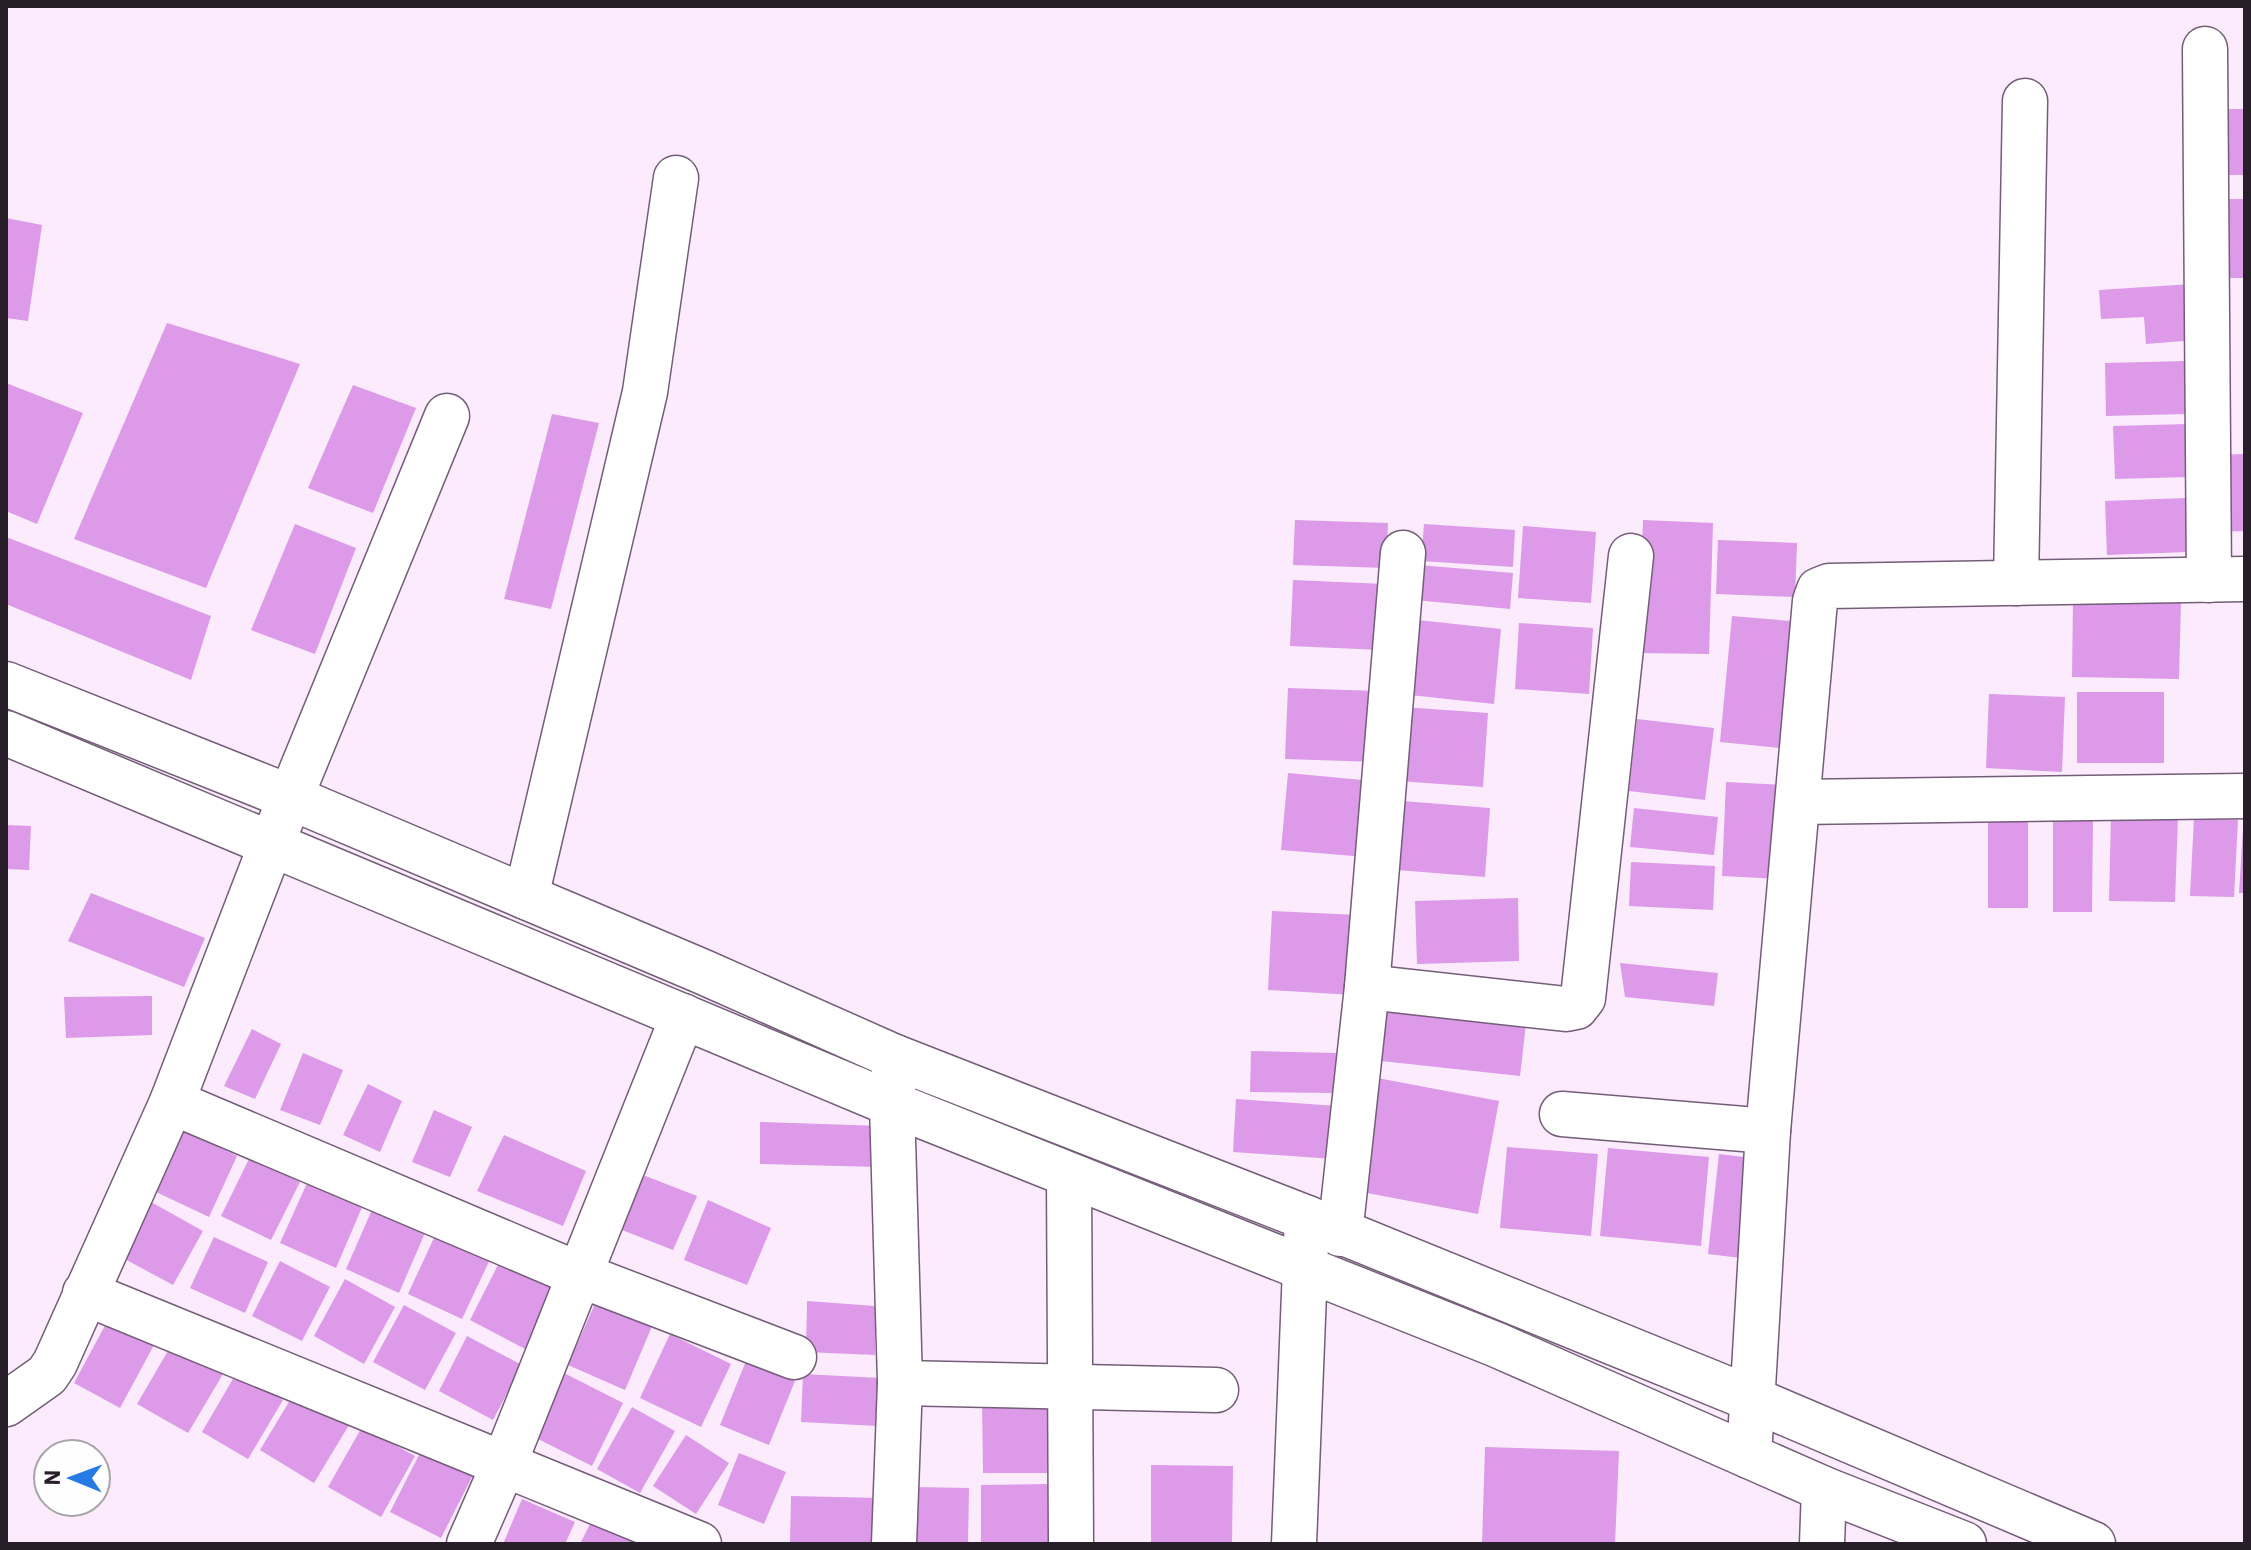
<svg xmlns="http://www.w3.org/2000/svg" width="2251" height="1550" font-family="'IBM Plex Sans',sans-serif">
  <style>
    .building { fill: #dc9ae8 }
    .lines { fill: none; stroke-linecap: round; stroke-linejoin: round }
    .minor-casing { stroke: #745d78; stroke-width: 47 }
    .major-casing { stroke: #745d78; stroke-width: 47 }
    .minor { stroke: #fff; stroke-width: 44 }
    .major { stroke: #fff; stroke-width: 44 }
  </style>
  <rect width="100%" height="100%" fill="#fbebfd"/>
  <g class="building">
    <path d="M2223 109H2245V175H2224Z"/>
    <path d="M2227 199H2245V278H2226Z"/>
    <path d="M6 218 42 225 28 321 6 318Z"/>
    <path d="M2192 284 2196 340 2146 344 2144 317 2101 319 2099 290Z"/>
    <path d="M167 323 300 364 206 588 74 539Z"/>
    <path d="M2185 361 2186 414 2106 416 2105 363Z"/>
    <path d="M6 383 83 413 37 524 6 511Z"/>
    <path d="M353 385 416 408 373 513 308 488Z"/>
    <path d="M552 414 599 423 551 609 504 599Z"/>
    <path d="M2187 424 2188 477 2115 479 2113 426Z"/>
    <path d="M2245 454V531L2218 532 2217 455Z"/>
    <path d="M2186 498 2188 552 2107 555 2105 501Z"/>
    <path d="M1295 520 1388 523 1386 568 1293 565Z"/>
    <path d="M1643 520 1713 523 1709 654 1639 653Z"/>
    <path d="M295 524 356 548 315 654 251 630Z"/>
    <path d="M1424 524 1515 530 1513 567 1421 561Z"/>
    <path d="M1523 526 1596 532 1591 603 1518 598Z"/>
    <path d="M6 537 211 616 191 680 6 604Z"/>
    <path d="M1718 540 1797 543 1795 597 1716 594Z"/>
    <path d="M1419 565 1513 573 1510 609 1415 600Z"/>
    <path d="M1293 580 1385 584 1382 650 1290 646Z"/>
    <path d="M2073 598 2181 600 2179 679 2072 677Z"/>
    <path d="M1732 616 1802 622 1790 749 1720 742Z"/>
    <path d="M1418 620 1501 629 1494 704 1410 695Z"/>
    <path d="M1519 623 1593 628 1589 694 1515 689Z"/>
    <path d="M1288 688 1378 691 1376 762 1285 759Z"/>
    <rect x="2077" y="692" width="87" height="71"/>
    <path d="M1989 694 2065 697 2062 772 1986 768Z"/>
    <path d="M1403 707 1488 713 1483 787 1398 781Z"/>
    <path d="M1637 719 1714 728 1705 800 1629 791Z"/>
    <path d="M1288 773 1373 781 1366 857 1281 850Z"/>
    <path d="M1726 782 1785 785 1780 879 1722 876Z"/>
    <path d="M1403 801 1490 808 1485 877 1397 870Z"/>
    <path d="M1634 808 1718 817 1714 855 1630 847Z"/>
    <path d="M2111 815 2178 816 2175 902 2109 901Z"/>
    <rect x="1988" y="818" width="40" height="90"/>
    <path d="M2053 818H2093L2092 912H2053Z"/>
    <path d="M2194 818 2238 820 2234 897 2190 896Z"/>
    <path d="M6 825 31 826 29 870 6 869Z"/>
    <path d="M2243 828H2245V893H2239Z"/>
    <path d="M1631 862 1715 866 1713 910 1629 906Z"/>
    <path d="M91 893 205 938 184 987 68 941Z"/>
    <path d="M1518 898 1519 961 1417 964 1415 901Z"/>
    <path d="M1272 911 1358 915 1354 995 1268 990Z"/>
    <path d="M1620 963 1718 973 1714 1006 1625 997Z"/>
    <path d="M152 996V1035L66 1038 64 997Z"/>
    <path d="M1378 999 1527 1015 1520 1076 1372 1060Z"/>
    <path d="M252 1029 281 1044 255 1099 224 1086Z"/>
    <path d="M1251 1051 1338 1053 1337 1093 1250 1092Z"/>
    <path d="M303 1053 343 1070 320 1125 280 1110Z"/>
    <path d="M1367 1076 1499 1101 1478 1214 1346 1189Z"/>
    <path d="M368 1084 402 1101 380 1152 343 1135Z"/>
    <path d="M1236 1099 1337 1106 1334 1159 1233 1152Z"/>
    <path d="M434 1110 472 1127 450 1177 412 1162Z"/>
    <path d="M760 1122 881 1126 879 1167 760 1164Z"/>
    <path d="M183 1130 237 1156 209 1217 154 1191Z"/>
    <path d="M504 1135 586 1171 563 1226 477 1191Z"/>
    <path d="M1507 1147 1598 1154 1591 1236 1500 1228Z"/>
    <path d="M1608 1148 1709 1157 1701 1246 1600 1236Z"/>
    <path d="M1719 1154 1761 1159 1749 1259 1708 1254Z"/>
    <path d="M250 1157 300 1182 271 1240 221 1216Z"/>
    <path d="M643 1175 697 1196 673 1250 622 1230Z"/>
    <path d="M308 1181 363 1205 336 1268 280 1243Z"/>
    <path d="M708 1200 771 1228 747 1285 684 1260Z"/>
    <path d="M151 1202 203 1231 173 1285 121 1257Z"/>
    <path d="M375 1203 428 1226 399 1293 346 1269Z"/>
    <path d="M439 1227 493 1253 462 1319 408 1294Z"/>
    <path d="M214 1237 268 1262 245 1313 190 1288Z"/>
    <path d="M503 1255 560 1285 527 1350 470 1320Z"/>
    <path d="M280 1261 330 1287 302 1341 252 1316Z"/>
    <path d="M345 1279 395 1307 364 1364 314 1336Z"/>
    <path d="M597 1299 653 1324 625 1390 568 1365Z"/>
    <path d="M807 1301 875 1306V1355L806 1352Z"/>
    <path d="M404 1305 456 1333 425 1390 373 1362Z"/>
    <path d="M108 1320 154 1345 120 1408 74 1383Z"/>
    <path d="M670 1334 731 1364 701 1427 640 1398Z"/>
    <path d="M467 1336 522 1365 493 1420 439 1391Z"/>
    <path d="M172 1344 223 1374 188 1433 137 1404Z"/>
    <path d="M746 1361 795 1381 769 1445 720 1425Z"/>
    <path d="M237 1372 283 1400 248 1459 202 1432Z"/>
    <path d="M564 1373 623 1403 592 1466 532 1436Z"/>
    <path d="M803 1374 880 1378 878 1426 801 1422Z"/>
    <path d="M295 1392 349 1425 314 1483 260 1450Z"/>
    <path d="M982 1398H1056V1473H983Z"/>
    <path d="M632 1407 675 1431 640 1493 597 1469Z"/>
    <path d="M362 1427 415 1456 381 1517 328 1487Z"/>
    <path d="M686 1435 729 1463 696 1514 653 1486Z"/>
    <path d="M423 1447 474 1473 441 1538 390 1512Z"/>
    <path d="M1485 1447 1619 1451 1615 1544H1482Z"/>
    <path d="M739 1453 786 1472 764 1524 718 1505Z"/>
    <path d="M1151 1465 1233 1466 1232 1544H1151Z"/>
    <path d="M1052 1484 1053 1544H981V1485Z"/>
    <path d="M913 1487 969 1488 968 1544H911Z"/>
    <path d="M791 1496 882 1498 880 1544H790Z"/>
    <path d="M522 1499 575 1522 565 1544H503Z"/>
    <path d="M594 1516 642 1544H580Z"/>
  </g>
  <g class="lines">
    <defs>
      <g id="minor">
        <path d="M2205 49 2209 580"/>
        <path d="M2016 583 2025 101"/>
        <path d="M1798 802 2245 796"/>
        <path d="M526 897 645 392 676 178"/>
        <path d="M1367 987 1566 1009 1576 1007 1583 998 1631 556"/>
        <path d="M172 1102 580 1275 794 1357"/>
        <path d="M1562 1114 1768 1131"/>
        <path d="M1069 1175 1071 1544"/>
        <path d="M1340 1234 1367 987 1403 553"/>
        <path d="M85 1293 699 1544"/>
        <path d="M900 1383 1216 1390"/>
        <path d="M6 1404 47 1375 55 1363 172 1102 271 845 447 416"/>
        <path d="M1749 1456 1768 1131 1815 601 1819 590 1829 586 2245 579"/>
        <path d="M469 1544 504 1464 683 1016"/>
        <path d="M894 1544 900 1383 892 1104 895 1057"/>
        <path d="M1294 1544 1307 1218"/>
        <path d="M1822 1544 1824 1489"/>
      </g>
      <g id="major">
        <path d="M6 684 292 798 701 971 895 1057 1307 1218 1752 1399 2093 1544"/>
        <path d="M6 733 892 1104 1497 1345 1824 1489 1964 1544"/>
      </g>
    </defs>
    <use href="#minor" class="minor-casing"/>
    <use href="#major" class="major-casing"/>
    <use href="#minor" class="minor"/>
    <use href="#major" class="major"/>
  </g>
  <rect width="2251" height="1550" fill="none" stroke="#281e29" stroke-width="16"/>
  <g transform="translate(72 1478) rotate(271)"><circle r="38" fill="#fefefe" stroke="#a8a4a9" stroke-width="2"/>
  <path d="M0-6L14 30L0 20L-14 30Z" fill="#257ae4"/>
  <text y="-12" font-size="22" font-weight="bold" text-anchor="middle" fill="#281e29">N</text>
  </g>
</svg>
